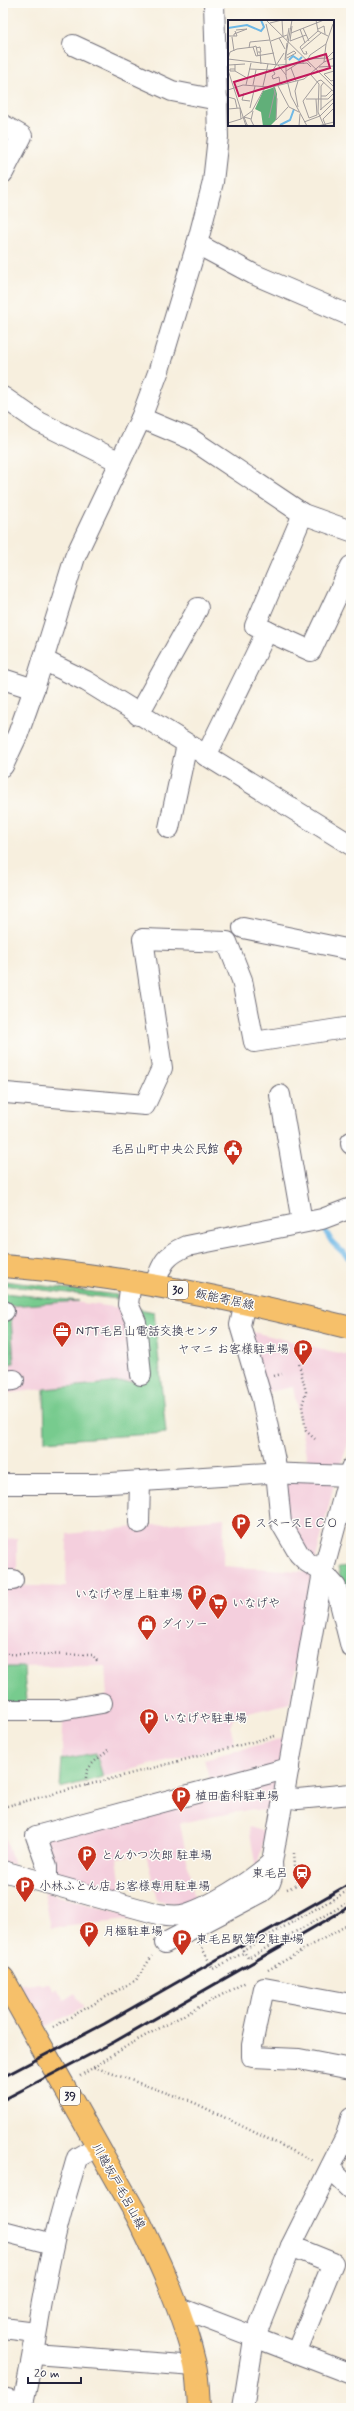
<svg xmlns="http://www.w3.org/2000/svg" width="354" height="2411" font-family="Mynerve,'Klee One',sans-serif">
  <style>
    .built { fill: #f4cfdd }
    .green { fill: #77cb8e; stroke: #4c7664 }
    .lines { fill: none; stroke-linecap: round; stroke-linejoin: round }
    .stream { stroke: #6eb8e6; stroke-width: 5.5 }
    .minor-casing { stroke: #6d6a74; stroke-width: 22 }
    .major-casing { stroke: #6d6a74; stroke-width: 24 }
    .path { stroke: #6d6a74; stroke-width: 2.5; stroke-dasharray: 1 3; stroke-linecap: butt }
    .minor { stroke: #fff; stroke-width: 20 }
    .major { stroke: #f6c06b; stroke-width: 22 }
    .rail { stroke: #22223b; stroke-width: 3 }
    .path-bridge { stroke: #6d6a74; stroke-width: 2.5; stroke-dasharray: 1 3; stroke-linecap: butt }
    .labels { text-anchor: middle; stroke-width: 3; stroke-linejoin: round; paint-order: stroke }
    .shield { fill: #fdfcf7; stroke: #646373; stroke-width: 1 }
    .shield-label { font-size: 11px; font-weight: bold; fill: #22223b }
    .poi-label { font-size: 12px; fill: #22223b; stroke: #fdfcf7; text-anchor: start }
    .street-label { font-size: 12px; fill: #22223b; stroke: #fdfcf7 }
    .inset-river { fill: none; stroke: #6eb8e6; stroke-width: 2 }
    .inset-road { fill: none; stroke: #a29d9d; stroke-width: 1 }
    .view { fill: #c2185b; fill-opacity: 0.15; stroke: #c2185b; stroke-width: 2 }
    .inset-edge { fill: none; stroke: #22223b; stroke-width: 2 }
  </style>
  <rect width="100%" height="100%" fill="#fdfcf7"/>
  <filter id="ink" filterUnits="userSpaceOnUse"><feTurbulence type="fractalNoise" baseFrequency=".025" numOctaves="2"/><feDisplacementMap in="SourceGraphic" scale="8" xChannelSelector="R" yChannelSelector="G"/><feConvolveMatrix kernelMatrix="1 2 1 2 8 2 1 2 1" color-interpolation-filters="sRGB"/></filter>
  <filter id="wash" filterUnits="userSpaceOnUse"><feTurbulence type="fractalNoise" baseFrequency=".012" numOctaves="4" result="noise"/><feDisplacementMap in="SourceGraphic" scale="16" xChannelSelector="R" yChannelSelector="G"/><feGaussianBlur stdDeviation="0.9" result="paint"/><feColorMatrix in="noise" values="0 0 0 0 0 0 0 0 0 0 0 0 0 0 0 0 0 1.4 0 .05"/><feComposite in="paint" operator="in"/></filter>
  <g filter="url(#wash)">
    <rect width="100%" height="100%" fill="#f7efde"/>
    <g class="built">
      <path d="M3 1293 154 1312 166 1433 45 1441 44 1389 3 1394Z"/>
      <path d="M245 1330 351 1356V1434L340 1468 309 1470 293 1387 263 1393Z"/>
      <path d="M280 1477 335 1480 315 1562 285 1521Z"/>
      <path d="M224 1518 223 1566 312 1572 290 1703 236 1716 230 1726 235 1743 103 1777 96 1753 62 1759 63 1716 107 1695 105 1666 3 1667V1585L66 1587 67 1534Z"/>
      <path d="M17 1538V1574L3 1575V1539Z"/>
      <path d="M284 1738 280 1763 211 1785 204 1759Z"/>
      <path d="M277 1780 270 1812 252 1809 180 1823 195 1902 188 1906 157 1901 146 1853 117 1858 122 1894 55 1875 43 1838Z"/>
      <path d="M249 1827 266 1832 256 1869Z"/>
      <path d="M3 1830 14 1865 3 1862Z"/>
      <path d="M44 1892 139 1919 51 1928Z"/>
      <path d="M49 1983 54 1990 57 1988 64 2000 75 1993 83 2007 43 2029 18 1984Z"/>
    </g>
    <g class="green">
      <path d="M3 1281 117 1295V1299L3 1285Z"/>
      <path d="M3 1293 79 1301 10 1306 3 1304Z"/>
      <path d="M139 1309 154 1312 166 1433 45 1441 44 1389 145 1380Z"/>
      <path d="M11 1318 14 1363 3 1364V1319Z"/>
      <path d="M351 1566V1628L338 1567Z"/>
      <path d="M3 1667H24L26 1704 3 1703Z"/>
      <path d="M96 1753 103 1777 60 1788 62 1759Z"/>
    </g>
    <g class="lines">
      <path class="stream" d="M323 1227 332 1242 351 1260"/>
    </g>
  </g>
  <g filter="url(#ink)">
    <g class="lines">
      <defs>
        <g id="minor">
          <path d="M73 45 172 91 218 100"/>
          <path d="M3 125 22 136 3 173"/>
          <path d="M197 244 253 274 351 316"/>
          <path d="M3 397 39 422 120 462"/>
          <path d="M141 418 191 439 303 514 351 531"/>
          <path d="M267 631 311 651 351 566"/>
          <path d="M43 660 86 681 351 845"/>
          <path d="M3 679 34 689"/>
          <path d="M138 715 198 608"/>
          <path d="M206 756 267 631 255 626 303 514"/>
          <path d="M3 766 18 734 34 689 75 557 141 418 159 370 197 244 213 182 218 137 214 3"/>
          <path d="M169 828 187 744"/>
          <path d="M243 928 351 950"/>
          <path d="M6 1093 145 1105 162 1068 143 939 227 942 242 980 254 1042 351 1027"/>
          <path d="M280 1095 302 1222"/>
          <path d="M351 1142V1144"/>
          <path d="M131 1282 128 1304 136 1322 141 1375"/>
          <path d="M154 1286C162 1264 164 1256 187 1246L322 1219 351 1208"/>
          <path d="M245 1303 240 1325 262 1399 275 1461 281 1523 299 1554 307 1562 323 1572 336 1587 351 1647"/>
          <path d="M3 1311H4"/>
          <path d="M3 1381 14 1380"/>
          <path d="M3 1484H95L267 1473 349 1476"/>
          <path d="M139 1523 140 1482"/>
          <path d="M3 1580H13"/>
          <path d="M3 1710H61L102 1703"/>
          <path d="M285 1797 298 1799 351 1794"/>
          <path d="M3 1871 158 1914C168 1915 177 1917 186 1914 210 1907 253 1880 272 1862"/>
          <path d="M47 1883V1867L36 1836 289 1768"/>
          <path d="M165 1943 262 1892C273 1884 273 1875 272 1862L323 1572 351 1468"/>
          <path d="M351 2004 264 1988 252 2045V2057L299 2059 351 2069"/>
          <path d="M330 2169 351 2189"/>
          <path d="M3 2231 53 2244"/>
          <path d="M291 2246 333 2263 296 2353"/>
          <path d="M179 2308 351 2374"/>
          <path d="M3 2328 35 2332"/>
          <path d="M34 2354 195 2366"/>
          <path d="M3 2398 23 2403"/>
          <path d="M22 2408C34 2354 41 2300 53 2246 59 2216 69 2187 77 2158L98 2146"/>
          <path d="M243 2408 254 2339 291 2246 346 2136 351 2118"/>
        </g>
        <g id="major">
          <path d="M3 1266C121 1275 237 1300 351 1328"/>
          <path d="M3 1978 136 2214C160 2263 183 2312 195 2365 198 2379 198 2394 199 2408"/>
        </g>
      </defs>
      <use href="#minor" class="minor-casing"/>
      <use href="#major" class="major-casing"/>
      <g class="path">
        <path d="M299 1364 306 1392 302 1406 306 1431 315 1439"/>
        <path d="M274 1376 282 1374"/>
        <path d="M3 1654 93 1655 98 1662"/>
        <path d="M87 1786C82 1766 97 1761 109 1749"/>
        <path d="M3 1807 275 1736"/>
        <path d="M287 1889 299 1884 296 1878 294 1853"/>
        <path d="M351 1889 243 1950 248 1958 351 1901"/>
        <path d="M217 1967 245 1952"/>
        <path d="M268 1970 351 1923"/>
        <path d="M53 2027 136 1980 152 1956"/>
        <path d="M94 2067 195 2103 313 2161"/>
        <path d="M80 2076 130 2044 246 1982"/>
      </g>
      <use href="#minor" class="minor"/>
      <use href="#major" class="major"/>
      <g class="rail">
        <path d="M3 2077 104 2024 351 1883"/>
        <path d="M3 2100 114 2042 351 1906"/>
      </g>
      <path class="path-bridge" d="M203 1942 200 1944 213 1969 217 1967"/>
    </g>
  </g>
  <defs>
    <symbol id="civic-pin" viewBox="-11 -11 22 30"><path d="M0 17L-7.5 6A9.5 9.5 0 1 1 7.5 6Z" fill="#c8321e" stroke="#fdfcf7"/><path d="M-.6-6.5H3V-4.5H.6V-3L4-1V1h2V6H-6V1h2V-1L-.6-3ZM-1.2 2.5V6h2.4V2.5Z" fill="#fff"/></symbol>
    <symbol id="office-pin" viewBox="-11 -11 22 30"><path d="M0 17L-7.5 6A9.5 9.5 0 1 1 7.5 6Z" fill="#c8321e" stroke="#fdfcf7"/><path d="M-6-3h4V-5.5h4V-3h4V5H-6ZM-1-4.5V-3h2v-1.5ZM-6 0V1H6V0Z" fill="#fff"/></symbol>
    <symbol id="parking-pin" viewBox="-11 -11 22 30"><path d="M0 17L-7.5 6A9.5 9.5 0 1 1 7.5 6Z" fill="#c8321e" stroke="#fdfcf7"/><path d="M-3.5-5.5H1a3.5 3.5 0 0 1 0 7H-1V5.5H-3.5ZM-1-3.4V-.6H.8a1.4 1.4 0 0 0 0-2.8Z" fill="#fff"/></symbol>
    <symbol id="supermarket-pin" viewBox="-11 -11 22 30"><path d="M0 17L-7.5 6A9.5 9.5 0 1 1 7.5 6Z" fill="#c8321e" stroke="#fdfcf7"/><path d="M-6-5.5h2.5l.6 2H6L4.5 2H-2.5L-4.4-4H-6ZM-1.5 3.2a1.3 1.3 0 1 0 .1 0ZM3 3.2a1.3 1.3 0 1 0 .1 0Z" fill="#fff"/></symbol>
    <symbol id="shop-pin" viewBox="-11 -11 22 30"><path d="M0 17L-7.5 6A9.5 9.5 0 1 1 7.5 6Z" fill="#c8321e" stroke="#fdfcf7"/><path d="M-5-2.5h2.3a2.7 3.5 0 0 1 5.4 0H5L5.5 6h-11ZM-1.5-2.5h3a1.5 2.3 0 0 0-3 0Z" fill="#fff"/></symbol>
    <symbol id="station-pin" viewBox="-11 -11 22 30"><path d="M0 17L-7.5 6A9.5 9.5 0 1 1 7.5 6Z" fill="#c8321e" stroke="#fdfcf7"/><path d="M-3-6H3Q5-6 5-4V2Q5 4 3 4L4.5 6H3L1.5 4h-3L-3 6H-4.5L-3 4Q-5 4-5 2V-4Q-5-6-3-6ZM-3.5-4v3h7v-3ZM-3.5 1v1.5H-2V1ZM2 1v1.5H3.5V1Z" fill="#fff"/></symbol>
  </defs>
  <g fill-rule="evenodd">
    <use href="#civic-pin" x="222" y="1138" width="22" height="30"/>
    <use href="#office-pin" x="51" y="1320" width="22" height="30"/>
    <use href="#parking-pin" x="292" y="1338" width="22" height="30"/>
    <use href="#parking-pin" x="230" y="1512" width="22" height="30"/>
    <use href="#parking-pin" x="186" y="1583" width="22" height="30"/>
    <use href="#supermarket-pin" x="207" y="1592" width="22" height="30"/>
    <use href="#shop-pin" x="136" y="1613" width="22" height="30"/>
    <use href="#parking-pin" x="138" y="1707" width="22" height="30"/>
    <use href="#parking-pin" x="170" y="1785" width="22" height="30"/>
    <use href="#parking-pin" x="76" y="1844" width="22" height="30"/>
    <use href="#station-pin" x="291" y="1862" width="22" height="30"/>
    <use href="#parking-pin" x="14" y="1875" width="22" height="30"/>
    <use href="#parking-pin" x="78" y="1920" width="22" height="30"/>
    <use href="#parking-pin" x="171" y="1928" width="22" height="30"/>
  </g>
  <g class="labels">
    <g class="shield">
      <rect x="168" y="1281" width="20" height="18" rx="3"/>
      <rect x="60" y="2087" width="20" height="18" rx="3"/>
    </g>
    <g class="shield-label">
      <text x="178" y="1294">30</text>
      <text x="70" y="2100">39</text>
    </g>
    <g class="poi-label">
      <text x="219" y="1153" text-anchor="end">毛呂山町中央公民館</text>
      <text x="76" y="1335">NTT毛呂山電話交換センタ</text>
      <text x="289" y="1353" text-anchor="end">ヤマニ お客様駐車場</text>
      <text x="255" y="1527">スペースＥＣＯ</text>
      <text x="183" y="1598" text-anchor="end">いなげや屋上駐車場</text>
      <text x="232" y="1607">いなげや</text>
      <text x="161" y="1628">ダイソー</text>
      <text x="163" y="1722">いなげや駐車場</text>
      <text x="195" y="1800">植田歯科駐車場</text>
      <text x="101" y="1859">とんかつ次郎 駐車場</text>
      <text x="288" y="1877" text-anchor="end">東毛呂</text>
      <text x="39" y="1890">小林ふとん店 お客様専用駐車場</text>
      <text x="103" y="1935">月極駐車場</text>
      <text x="196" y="1943">東毛呂駅第２駐車場</text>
    </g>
    <g class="street-label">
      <text transform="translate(225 1299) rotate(12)" y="4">飯能寄居線</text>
      <text transform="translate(119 2186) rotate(61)" y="4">川越坂戸毛呂山線</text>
    </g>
  </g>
  <g transform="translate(228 20)">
    <rect width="106" height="106" fill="#f7efde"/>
    <path d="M47 67 49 74 48 100 43 105 35 106 33 92 27 89 35 71Z" fill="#61af79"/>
    <path class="inset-river" d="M0 8 19 5 33 11 36 7 33 0M61 40 65 36 71 40 74 37M52 105 62 100 66 89"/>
    <path class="inset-road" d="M38 0 106 67M54 0 55 16M64 0 58 34V56L63 76 79 106M88 0 90 11 100 16M42 3 54 0M38 4 48 45M75 8 81 21M72 9 77 23M90 9 96 6 97 14M63 13 96 0M0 16H9L7 11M6 16V14L19 9 8 10M4 17 6 31M51 18 57 29M59 20 61 8M43 21 59 15M62 21 64 6M62 21 78 15M25 27 28 26 30 36M21 28 22 22 42 20M28 28 32 27 33 32H30M74 29 93 13M78 31 79 34H76L72 27 90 11M32 32 33 44M59 35 66 31 68 33 59 38M0 39 50 45 79 43 83 47M0 39 2 32 9 29 25 27 28 36 46 33M79 39 99 38 106 31M80 39 82 35 98 24M57 40 59 23M96 42 98 24 105 4M7 44V51H2V49H7M1 45 17 44M50 45 58 55M91 47 106 46M63 48 68 61M21 49 45 50 56 33M0 50 18 106M45 50 47 54 44 56 45 59 51 57 52 63M7 51 19 58M58 51 72 42 74 41 76 44M106 51 96 54 103 61 106 60M83 55 91 64 90 92 96 106M70 61 67 71 70 87M18 65 23 43M25 65 28 50M35 66 40 44M45 66 49 79 48 100M50 66 61 87 71 92M0 70 15 65 41 67M16 73 14 80 22 81M93 76H98L104 70M0 77 7 79 9 88M78 79H100L106 73M88 79 89 95 81 98 75 81 90 61 93 60 106 72M22 88 27 66M0 89 12 88 13 99M92 90 106 78M93 90V66L96 62M25 91 23 100 26 106M41 98 47 71M48 100 60 87M76 102 92 96 106 82M0 103 13 99 24 91 36 69 76 59 96 42 106 38M22 106 19 105 16 97 23 99M38 106H54M71 106 72 94M90 106 106 102M98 106 95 99 106 88"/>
    <path class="view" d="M98 34 102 48 11 76 6 62Z"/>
    <rect width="106" height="106" class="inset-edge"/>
  </g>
  <rect width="354" height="2411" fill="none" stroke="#fdfcf7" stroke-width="16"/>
  <path d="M28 2377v6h53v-6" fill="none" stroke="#22223b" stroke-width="2"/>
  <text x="34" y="2377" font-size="12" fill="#22223b" stroke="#fdfcf7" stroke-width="3" paint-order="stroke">20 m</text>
</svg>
